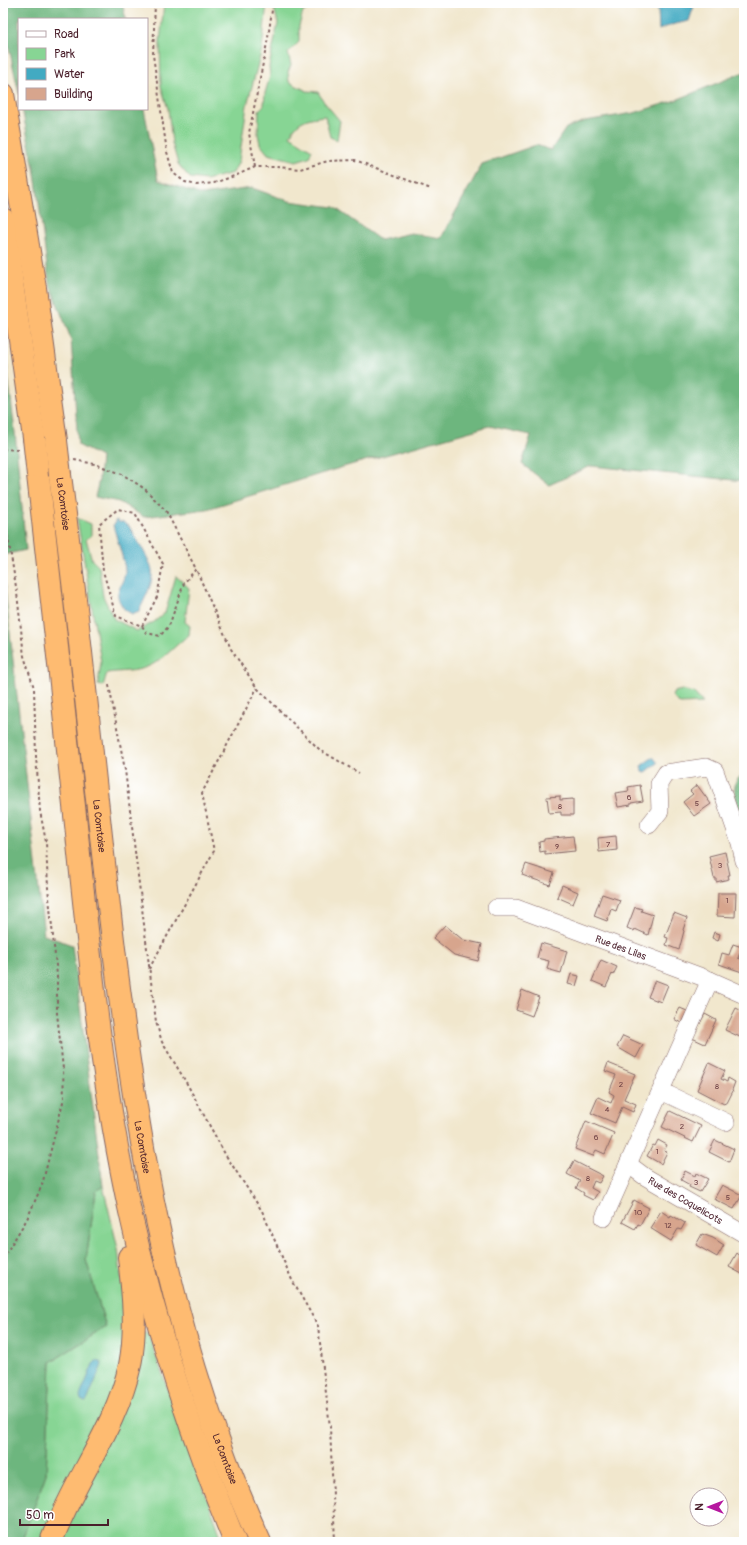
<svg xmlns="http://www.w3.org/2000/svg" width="747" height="1545" font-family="Pangolin,sans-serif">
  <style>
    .green { fill: #87d594; stroke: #687a60 }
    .forest { fill: #6db67e; stroke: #5c6a54 }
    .water { fill: #42aac2; stroke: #466476 }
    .building { fill: #d7a58d }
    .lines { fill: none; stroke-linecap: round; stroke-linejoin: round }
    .minor-casing { stroke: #846564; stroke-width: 18 }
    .highway-casing { stroke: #846564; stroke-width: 24 }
    .path { stroke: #846564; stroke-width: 2; stroke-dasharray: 3 3; stroke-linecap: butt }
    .minor { stroke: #fff; stroke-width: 17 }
    .highway { stroke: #febb71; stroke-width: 22 }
    .highway-bridge-casing { stroke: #846564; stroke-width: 24; stroke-linecap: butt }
    .highway-bridge { stroke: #febb71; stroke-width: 22 }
    .labels { text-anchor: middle; stroke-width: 3; stroke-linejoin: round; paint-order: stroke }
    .number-label { font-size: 8px; fill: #6d4044 }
    .street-label { font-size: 10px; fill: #4a1f2b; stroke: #fff }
  </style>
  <rect width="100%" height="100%" fill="#fff"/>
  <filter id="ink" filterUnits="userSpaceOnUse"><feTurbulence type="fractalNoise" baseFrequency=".025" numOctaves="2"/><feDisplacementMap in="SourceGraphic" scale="8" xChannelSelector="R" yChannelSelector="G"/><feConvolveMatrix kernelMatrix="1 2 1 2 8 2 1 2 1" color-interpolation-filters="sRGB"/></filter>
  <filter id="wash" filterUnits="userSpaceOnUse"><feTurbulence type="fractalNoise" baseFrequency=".012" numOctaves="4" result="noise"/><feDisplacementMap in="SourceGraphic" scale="16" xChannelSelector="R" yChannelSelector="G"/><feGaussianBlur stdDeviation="0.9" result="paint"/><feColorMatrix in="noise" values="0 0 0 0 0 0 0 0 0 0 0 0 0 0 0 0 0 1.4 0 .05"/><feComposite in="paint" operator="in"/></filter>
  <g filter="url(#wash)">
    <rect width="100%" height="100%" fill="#f1e7cd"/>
    <g class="green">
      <path d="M164 3H267L262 49 247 105 239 161 233 173 206 180 190 178 178 164 172 143 168 109 161 86 160 42Z"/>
      <path d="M275 3H318L315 6 303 12 299 26V42L288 53 291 65 288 72 289 82 307 91 318 92 324 102 340 121 337 140 330 137 325 116C308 118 298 119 290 136L312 150 309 157 296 161 268 154 260 144 258 134 259 110 264 105 265 93 270 76 269 67 278 23 274 8Z"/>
      <path d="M77 518 91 524V536L86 539 92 560 99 567 103 596 114 619 137 631 154 622 165 613 176 576 189 588 185 622 190 626 189 635C175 645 163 661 147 667 135 672 120 671 107 673L103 686 98 685 101 662Z"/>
      <path d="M682 690 694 693 703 703 680 704 672 696 674 692Z"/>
      <path d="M103 1186 118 1249 127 1327 148 1334 223 1542H21L46 1474 51 1362 106 1327 86 1260 96 1191Z"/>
    </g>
    <g class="forest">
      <path d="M3 3H122L126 19H19V94L3 20Z"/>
      <path d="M744 72V481L591 466 549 485 522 464 531 435 489 426 343 467 207 509 144 517 119 502 95 497 99 480 101 457 78 445 71 339 49 282 35 173 22 109H144L158 180 202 195 252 188 289 201 334 207 380 240 411 233 441 238 482 164 536 145 551 150 566 128 585 121 634 113 676 100Z"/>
      <path d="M3 335 15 432 26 550 3 555Z"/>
      <path d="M3 571 44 935 72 945 103 1186 96 1191 86 1260 106 1327 51 1362 46 1474 21 1542H3Z"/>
      <path d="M744 773V819C738 810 731 789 737 780 739 777 742 775 744 773Z"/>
    </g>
    <g class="water">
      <path d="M653 3H695L689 21 671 25 659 30 658 10Z"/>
      <path d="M117 520 118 522H123L129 526C135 537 150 559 152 570 154 583 144 600 139 611L132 614 125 610C110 591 123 588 125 572 126 566 115 533 113 525L115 523V521Z"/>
      <path d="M653 757 658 763 646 772 642 771 641 766Z"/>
      <path d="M96 1361 101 1362 102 1365 87 1401 85 1402 81 1400 80 1396 93 1364Z"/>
    </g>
    <g id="blocks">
      <g class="building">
        <path d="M640 785 643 801 631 803V805L618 807 615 793 629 791 628 787Z"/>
        <path d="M697 785 711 804 694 816 683 802 693 794 690 791Z"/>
        <path d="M560 796V800L573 799V815H561V812L549 813 547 797Z"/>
        <path d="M573 836 575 851 545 854V851L540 852 539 842 544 841V839Z"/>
        <path d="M616 836 617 850 599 852 598 838Z"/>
        <path d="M725 852 730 875H728L729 879 716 882V878H714L709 856Z"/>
        <path d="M526 864 554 873 550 885 522 875Z"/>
        <path d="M562 885 578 892 573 904 557 897Z"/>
        <path d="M718 893H736L735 917 717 916Z"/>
        <path d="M602 894 620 900 616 911 611 909 607 921 594 916Z"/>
        <path d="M635 907 642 909 641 911 653 915 648 935 635 929 634 931 627 928Z"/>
        <path d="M674 913 687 918 683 930 684 931 679 950 666 945 668 938 665 937Z"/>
        <path d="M445 925 463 940 482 944 478 961 454 955 433 938Z"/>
        <path d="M714 932 720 934 718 941 712 938Z"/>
        <path d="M541 943 567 951 561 973 547 969 549 961 537 958Z"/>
        <path d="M733 944 742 947 738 958 744 960V968L742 972 719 964 722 953 729 955Z"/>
        <path d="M601 960 617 967 613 975 612 974 606 987 592 981Z"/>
        <path d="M571 974 579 976 576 986 568 984Z"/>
        <path d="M655 980 668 985 661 1002 648 997Z"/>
        <path d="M522 990 539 997 532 1016 516 1010Z"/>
        <path d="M680 1008 687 1011 681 1023 674 1019Z"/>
        <path d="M736 1008 744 1012V1028L740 1037 725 1030Z"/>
        <path d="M705 1014 716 1020 705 1044 692 1038Z"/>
        <path d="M623 1036 643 1045 636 1058 617 1047Z"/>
        <path d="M608 1063 635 1074 624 1099 636 1104 633 1112 622 1107 615 1123 591 1113 598 1097 611 1103 614 1095 609 1092 616 1075 605 1071Z"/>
        <path d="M709 1063 725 1071 721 1079 727 1082 728 1078 735 1082 732 1090 733 1091 727 1103H725L724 1104 697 1090Z"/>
        <path d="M670 1111 701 1126 693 1142 662 1127Z"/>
        <path d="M586 1121 614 1133 605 1154 596 1150 593 1156 575 1149Z"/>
        <path d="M658 1140 667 1145 664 1151 667 1152 661 1164 647 1156 653 1145 655 1146Z"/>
        <path d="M715 1140 734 1149 729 1162 709 1152Z"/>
        <path d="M574 1161 603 1176 599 1183 594 1181 591 1188 598 1192 593 1200 583 1195 584 1193 576 1188 580 1181 567 1174Z"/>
        <path d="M685 1171 695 1176 696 1173 708 1179 700 1192 689 1187 690 1185 681 1180Z"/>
        <path d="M722 1185 742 1195 734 1209 714 1199Z"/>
        <path d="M634 1200 649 1208 640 1225 638 1224 635 1229 622 1222Z"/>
        <path d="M661 1211 670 1217 671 1215 685 1223 681 1230 678 1229 671 1241 650 1228Z"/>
        <path d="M702 1234 713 1238 724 1245 717 1257 696 1245Z"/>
        <path d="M737 1253 744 1259V1271L742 1274 729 1267Z"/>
      </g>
    </g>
  </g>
  <g filter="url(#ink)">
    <use href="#blocks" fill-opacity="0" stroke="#846564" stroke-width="1"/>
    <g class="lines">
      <defs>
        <g id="minor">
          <path d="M649 825 660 811 659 784 666 773 706 767 715 771 740 843 744 861"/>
          <path id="s1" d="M496 908H516L710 980 744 995"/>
          <path d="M661 1091 726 1122"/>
          <path id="s2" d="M628 1164 644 1176 744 1234"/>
          <path d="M604 1218 710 980"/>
        </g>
        <g id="highway">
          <path d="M3 94 35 288 56 441"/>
          <path d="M3 219 34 438"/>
          <path d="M37 466C51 589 64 711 77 834 90 962 103 1091 131 1216 156 1328 191 1436 235 1542"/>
          <path id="s3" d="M60 475C78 612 91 751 107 889 132 1112 165 1335 260 1542"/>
          <path d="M51 1542C73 1481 116 1429 130 1365 137 1330 133 1292 129 1257"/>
        </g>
      </defs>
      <use href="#minor" class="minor-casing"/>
      <use href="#highway" class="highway-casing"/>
      <g class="path">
        <path d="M155 3 153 55 167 152 173 173 185 182 196 185 214 183 237 175 255 167H276L300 169 328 161 355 160 431 189"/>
        <path d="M255 167 249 133 268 38 273 3"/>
        <path d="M3 449 19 450"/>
        <path d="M74 460 95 464 122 474 145 489 166 511 196 569"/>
        <path d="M3 506 17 593 24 656 34 688 36 756 40 811 46 842 48 888 57 975V1013L63 1069 64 1098 42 1185 27 1219 3 1258"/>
        <path d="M142 626 157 597 163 564 135 513 118 509 99 524 103 571 116 616 142 626 147 633 160 636 169 626 184 583 196 569 231 649 257 688 320 750 359 773"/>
        <path d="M109 685 125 770 156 1022 162 1042 186 1082 225 1154 262 1211 292 1280 318 1326 330 1427 335 1542"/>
        <path d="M149 969 214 851 202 793 257 688"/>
      </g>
      <use href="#minor" class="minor"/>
      <use href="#highway" class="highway"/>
      <defs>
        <g id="highway-bridge">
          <path d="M34 438 37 466"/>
          <path d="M56 441 60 475"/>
        </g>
      </defs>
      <use href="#highway-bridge" class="highway-bridge-casing"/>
      <use href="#highway-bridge" class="highway-bridge"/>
    </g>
  </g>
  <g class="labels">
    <g class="number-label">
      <text x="629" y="800">6</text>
      <text x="697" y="806">5</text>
      <text x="560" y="809">8</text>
      <text x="608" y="847">7</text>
      <text x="557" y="849">9</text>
      <text x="720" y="868">3</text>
      <text x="727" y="903">1</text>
      <text x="621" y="1087">2</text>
      <text x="717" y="1089">8</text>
      <text x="607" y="1112">4</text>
      <text x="682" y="1129">2</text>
      <text x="596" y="1140">6</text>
      <text x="657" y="1154">1</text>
      <text x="588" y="1181">8</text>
      <text x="696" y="1185">3</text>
      <text x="728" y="1200">5</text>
      <text x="638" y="1215">10</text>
      <text x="668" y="1228">12</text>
    </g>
    <g class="street-label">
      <text dy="4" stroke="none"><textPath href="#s3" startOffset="29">La Comtoise</textPath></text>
      <text dy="4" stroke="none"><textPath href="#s3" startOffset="353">La Comtoise</textPath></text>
      <text dy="4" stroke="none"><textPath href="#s1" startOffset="132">Rue des Lilas</textPath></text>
      <text dy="4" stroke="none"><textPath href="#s3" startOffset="677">La Comtoise</textPath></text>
      <text dy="4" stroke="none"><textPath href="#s2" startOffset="68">Rue des Coquelicots</textPath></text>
      <text dy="4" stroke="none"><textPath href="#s3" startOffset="1000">La Comtoise</textPath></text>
    </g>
  </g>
  <rect width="747" height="1545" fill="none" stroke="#fff" stroke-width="16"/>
  <rect x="18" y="18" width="130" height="92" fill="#ffffff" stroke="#b7a5aa"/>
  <rect x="26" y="31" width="20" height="6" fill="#ffffff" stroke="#b7a5aa"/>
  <text x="54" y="38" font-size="12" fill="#4a1f2b">Road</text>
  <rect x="26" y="48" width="20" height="12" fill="#87d594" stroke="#b7a5aa"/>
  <text x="54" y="58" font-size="12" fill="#4a1f2b">Park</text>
  <rect x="26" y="68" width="20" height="12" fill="#42aac2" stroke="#b7a5aa"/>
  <text x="54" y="78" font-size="12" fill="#4a1f2b">Water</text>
  <rect x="26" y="88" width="20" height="12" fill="#d7a58d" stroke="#b7a5aa"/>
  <text x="54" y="98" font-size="12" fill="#4a1f2b">Building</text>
  <g transform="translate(709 1507) rotate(270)"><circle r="19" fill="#ffffff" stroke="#b7a5aa"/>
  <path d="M0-3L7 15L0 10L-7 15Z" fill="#b5179e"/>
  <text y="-6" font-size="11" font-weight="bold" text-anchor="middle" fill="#4a1f2b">N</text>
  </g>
  <path d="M20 1519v6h88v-6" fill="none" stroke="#4a1f2b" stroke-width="2"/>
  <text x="26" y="1519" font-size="12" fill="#4a1f2b" stroke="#ffffff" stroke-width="3" paint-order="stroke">50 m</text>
</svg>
